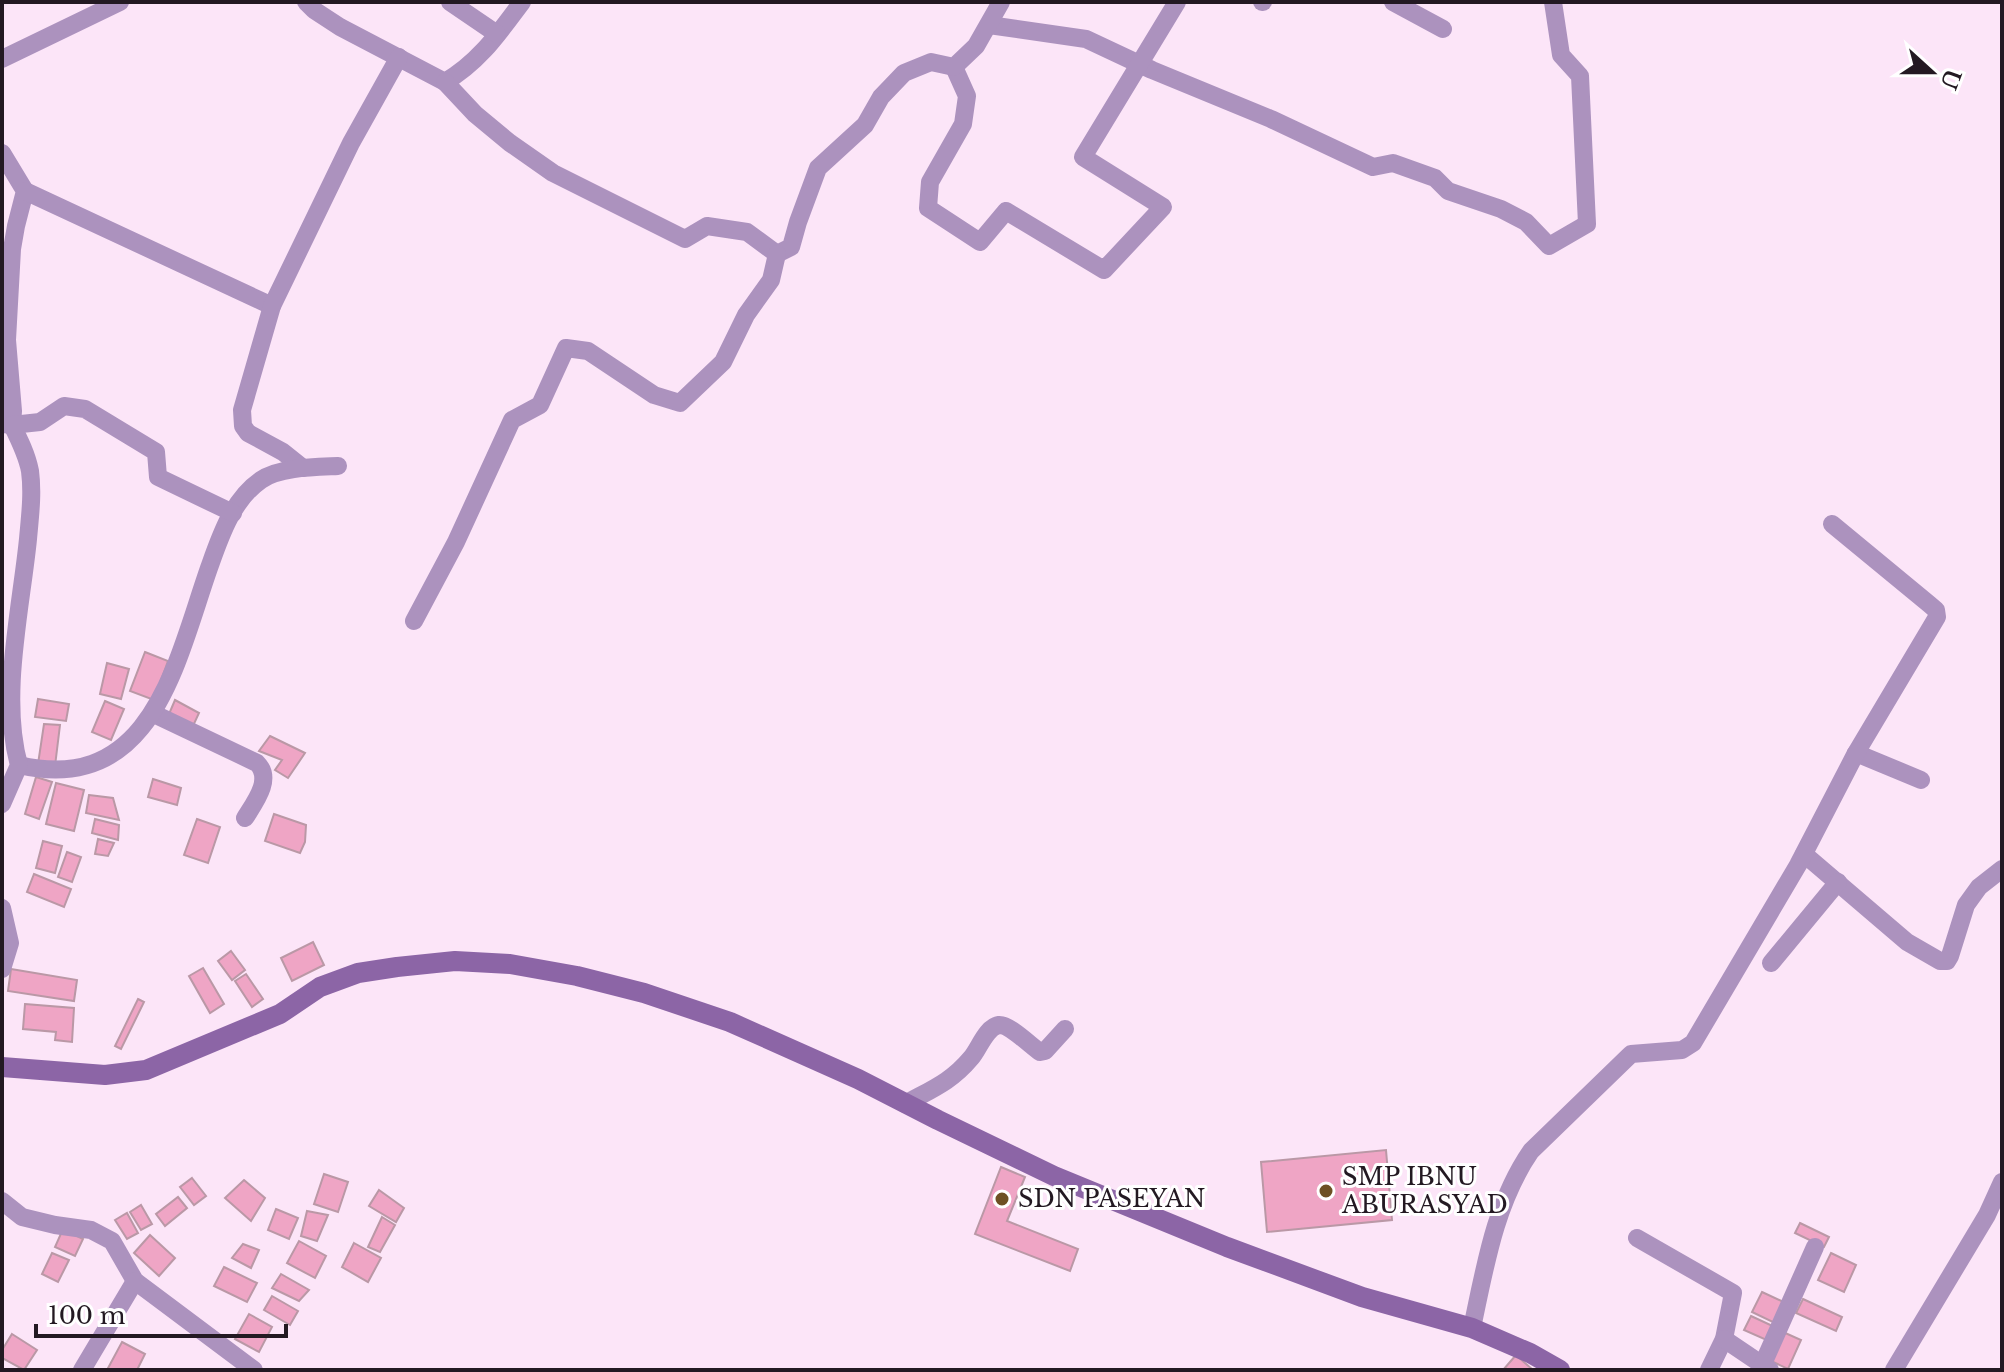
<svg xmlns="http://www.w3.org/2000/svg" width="2004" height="1372" font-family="'Libre Baskerville',serif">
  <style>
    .building { fill: #efa5c5; stroke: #ba98a6; stroke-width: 2 }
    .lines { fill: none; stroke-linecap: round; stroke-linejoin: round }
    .street { stroke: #ac92be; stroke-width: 18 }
    .secondary { stroke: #8c65a6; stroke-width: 20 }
    .poi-dot { fill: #6e5024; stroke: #fff; stroke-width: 3 }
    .labels { text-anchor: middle; stroke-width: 6; stroke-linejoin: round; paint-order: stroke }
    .poi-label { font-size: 24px; fill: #231922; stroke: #fff; text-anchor: start }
  </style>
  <rect width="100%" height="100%" fill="#fce5f8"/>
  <g class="building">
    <path d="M145 652 168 661 154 700 130 691Z"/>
    <path d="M107 663 129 669 121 699 100 694Z"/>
    <path d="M38 699 69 704 66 721 35 717Z"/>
    <path d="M175 700 199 713 193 726 169 714Z"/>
    <path d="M105 701 124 709 111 740 92 732Z"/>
    <path d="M44 724 60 725 55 766 38 764Z"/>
    <path d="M270 736 305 753 288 778 275 770 282 760 259 751Z"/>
    <path d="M36 777 52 782 39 819 25 814Z"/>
    <path d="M153 779 181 788 177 805 148 797Z"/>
    <path d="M56 783 84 790 74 831 46 824Z"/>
    <path d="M89 795 113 798 119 820 86 813Z"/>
    <path d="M274 814 306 825 305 842 300 853 265 841Z"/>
    <path d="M95 819 119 825 118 840 92 833Z"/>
    <path d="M197 819 220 827 208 863 184 855Z"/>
    <path d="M98 839 114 843 108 856 95 854Z"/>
    <path d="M43 841 62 846 55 873 36 868Z"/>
    <path d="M67 852 81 857 72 882 58 877Z"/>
    <path d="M34 874 71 889 64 907 27 892Z"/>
    <path d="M313 942 324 965 292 981 281 958Z"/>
    <path d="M231 951 245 970 232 980 218 961Z"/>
    <path d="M203 968 224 1004 210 1013 189 976Z"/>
    <path d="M11 969 77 980 74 1001 8 991Z"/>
    <path d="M246 974 263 999 252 1007 235 981Z"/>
    <path d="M138 999 144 1002 121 1049 115 1046Z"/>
    <path d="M25 1004 74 1008 72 1042 55 1040 56 1032 23 1029Z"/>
    <path d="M1386 1150 1392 1220 1267 1232 1261 1162Z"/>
    <path d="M1001 1167 1025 1177 1007 1221 1078 1249 1070 1271 975 1234Z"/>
    <path d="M324 1174 348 1182 338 1212 314 1204Z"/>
    <path d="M192 1178 206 1196 194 1205 180 1187Z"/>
    <path d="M244 1180 265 1198 251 1221 225 1198Z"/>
    <path d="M379 1190 404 1208 396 1222 369 1206Z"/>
    <path d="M178 1197 187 1208 165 1226 156 1214Z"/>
    <path d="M141 1205 152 1224 141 1230 130 1212Z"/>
    <path d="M276 1209 298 1218 289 1239 268 1230Z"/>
    <path d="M307 1211 328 1215 317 1241 301 1236Z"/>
    <path d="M127 1213 138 1233 127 1239 115 1220Z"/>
    <path d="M382 1217 395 1225 380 1252 368 1247Z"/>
    <path d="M1800 1223 1829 1237 1824 1247 1795 1233Z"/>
    <path d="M63 1229 83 1239 75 1256 55 1247Z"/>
    <path d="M150 1235 175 1258 159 1276 134 1253Z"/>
    <path d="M299 1241 326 1256 315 1278 287 1263Z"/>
    <path d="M354 1243 381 1258 368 1282 342 1267Z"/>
    <path d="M243 1244 259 1250 251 1268 232 1258Z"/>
    <path d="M52 1253 69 1260 58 1282 42 1274Z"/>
    <path d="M1831 1253 1856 1265 1844 1292 1818 1280Z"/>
    <path d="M224 1267 257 1283 247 1302 214 1286Z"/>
    <path d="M281 1274 309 1290 299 1301 272 1288Z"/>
    <path d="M1762 1292 1788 1304 1779 1325 1752 1312Z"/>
    <path d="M272 1296 298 1311 290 1325 264 1310Z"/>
    <path d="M1803 1299 1842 1317 1836 1331 1796 1313Z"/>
    <path d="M249 1314 272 1327 259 1352 235 1339Z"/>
    <path d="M1751 1316 1777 1328 1771 1342 1744 1330Z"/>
    <path d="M1783 1332 1801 1340 1788 1369 1769 1360Z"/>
    <path d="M12 1334 37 1350 24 1370 2 1358V1350Z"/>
    <path d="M122 1342 145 1354 137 1370H107Z"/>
    <path d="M1516 1355 1533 1370H1503Z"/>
  </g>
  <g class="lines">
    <g class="street">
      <path d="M306 2 314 10 340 27 445 82C480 61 498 34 522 2"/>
      <path d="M450 2 497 34"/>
      <path d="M1262 2H1263"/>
      <path d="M1393 2 1443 29"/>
      <path d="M989 25 1086 39 1152 70 1271 119 1373 167 1393 163 1435 178 1448 191 1501 209 1526 222 1549 246 1587 224 1580 76 1561 55 1553 2"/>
      <path d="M2 59 120 2"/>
      <path d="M954 67 967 96 963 124 930 182 928 208 980 242 1006 211 1104 270 1163 207 1083 157 1177 2"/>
      <path d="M445 82 475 114 510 143 553 173 685 239 707 226 747 232 777 254 791 247 798 222 818 168 865 125 881 97 904 73 931 62 954 67 976 46 1001 2"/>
      <path d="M2 153 25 191 16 226 12 249 7 340 13 411 12 425 3 424"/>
      <path d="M25 191 272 306"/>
      <path d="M303 468 283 452 248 433 243 426 242 410 272 306 351 143 399 57"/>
      <path d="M414 621 456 542 512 420 540 405 566 348 588 351 654 395 680 403 723 362 746 315 771 280 777 254"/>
      <path d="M152 713 257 763C273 779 255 802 245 818"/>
      <path d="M1856 753 1921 780"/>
      <path d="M19 765C152 796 176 662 209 568 220 537 232 500 261 480 279 467 316 467 338 466"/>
      <path d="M2 804 19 765C0 697 21 609 28 539 30 516 33 494 30 471 27 455 19 439 12 425L40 422 64 406 85 409 156 452 158 477 233 513"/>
      <path d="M1804 854 1907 942 1940 961H1947L1950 956 1966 905 1979 887 2002 869"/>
      <path d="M2 908 10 943 2 969"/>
      <path d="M1771 963 1838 882"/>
      <path d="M905 1104C932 1089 951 1082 971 1058 979 1049 986 1027 999 1025 1009 1024 1031 1046 1040 1052L1045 1051 1065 1029"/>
      <path d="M2 1201 22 1217 55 1225 91 1230 112 1241 135 1281 254 1370"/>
      <path d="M1637 1238 1733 1293 1724 1339 1709 1370"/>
      <path d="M1472 1328C1485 1267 1495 1203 1531 1151L1628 1057 1631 1054 1682 1050 1693 1043 1798 865 1856 753 1937 617 1936 610 1929 604 1832 524"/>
      <path d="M1724 1339 1770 1370"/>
      <path d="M1762 1366 1815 1247"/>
      <path d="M82 1370 135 1281"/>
      <path d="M1894 1370 1987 1215 2002 1182"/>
    </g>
    <path class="secondary" d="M2 1067 105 1075 146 1070 280 1014 320 987 358 973 397 967 455 961 510 964 577 976 644 993 730 1022 858 1079 938 1120 1054 1176 1227 1247 1362 1297 1472 1328 1530 1353 1560 1370"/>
  </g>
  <g class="poi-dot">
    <circle cx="1326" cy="1191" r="8"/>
    <circle cx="1002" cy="1199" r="8"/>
  </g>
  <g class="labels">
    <g class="poi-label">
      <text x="1342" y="1185">SMP IBNU<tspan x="1342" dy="28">ABURASYAD</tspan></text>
      <text x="1018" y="1207">SDN PASEYAN</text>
    </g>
  </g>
  <rect width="2004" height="1372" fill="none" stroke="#231922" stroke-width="8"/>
  <g transform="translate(1932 72) rotate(111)" stroke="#ffffff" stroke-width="6" paint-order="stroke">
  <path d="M0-6L14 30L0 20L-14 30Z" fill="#231922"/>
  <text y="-12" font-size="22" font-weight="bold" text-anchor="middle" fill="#231922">U</text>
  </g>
  <path d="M36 1324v12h250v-12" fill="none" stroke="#231922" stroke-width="4"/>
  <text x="48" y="1324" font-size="24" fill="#231922" stroke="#ffffff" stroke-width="6" paint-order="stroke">100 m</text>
</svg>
